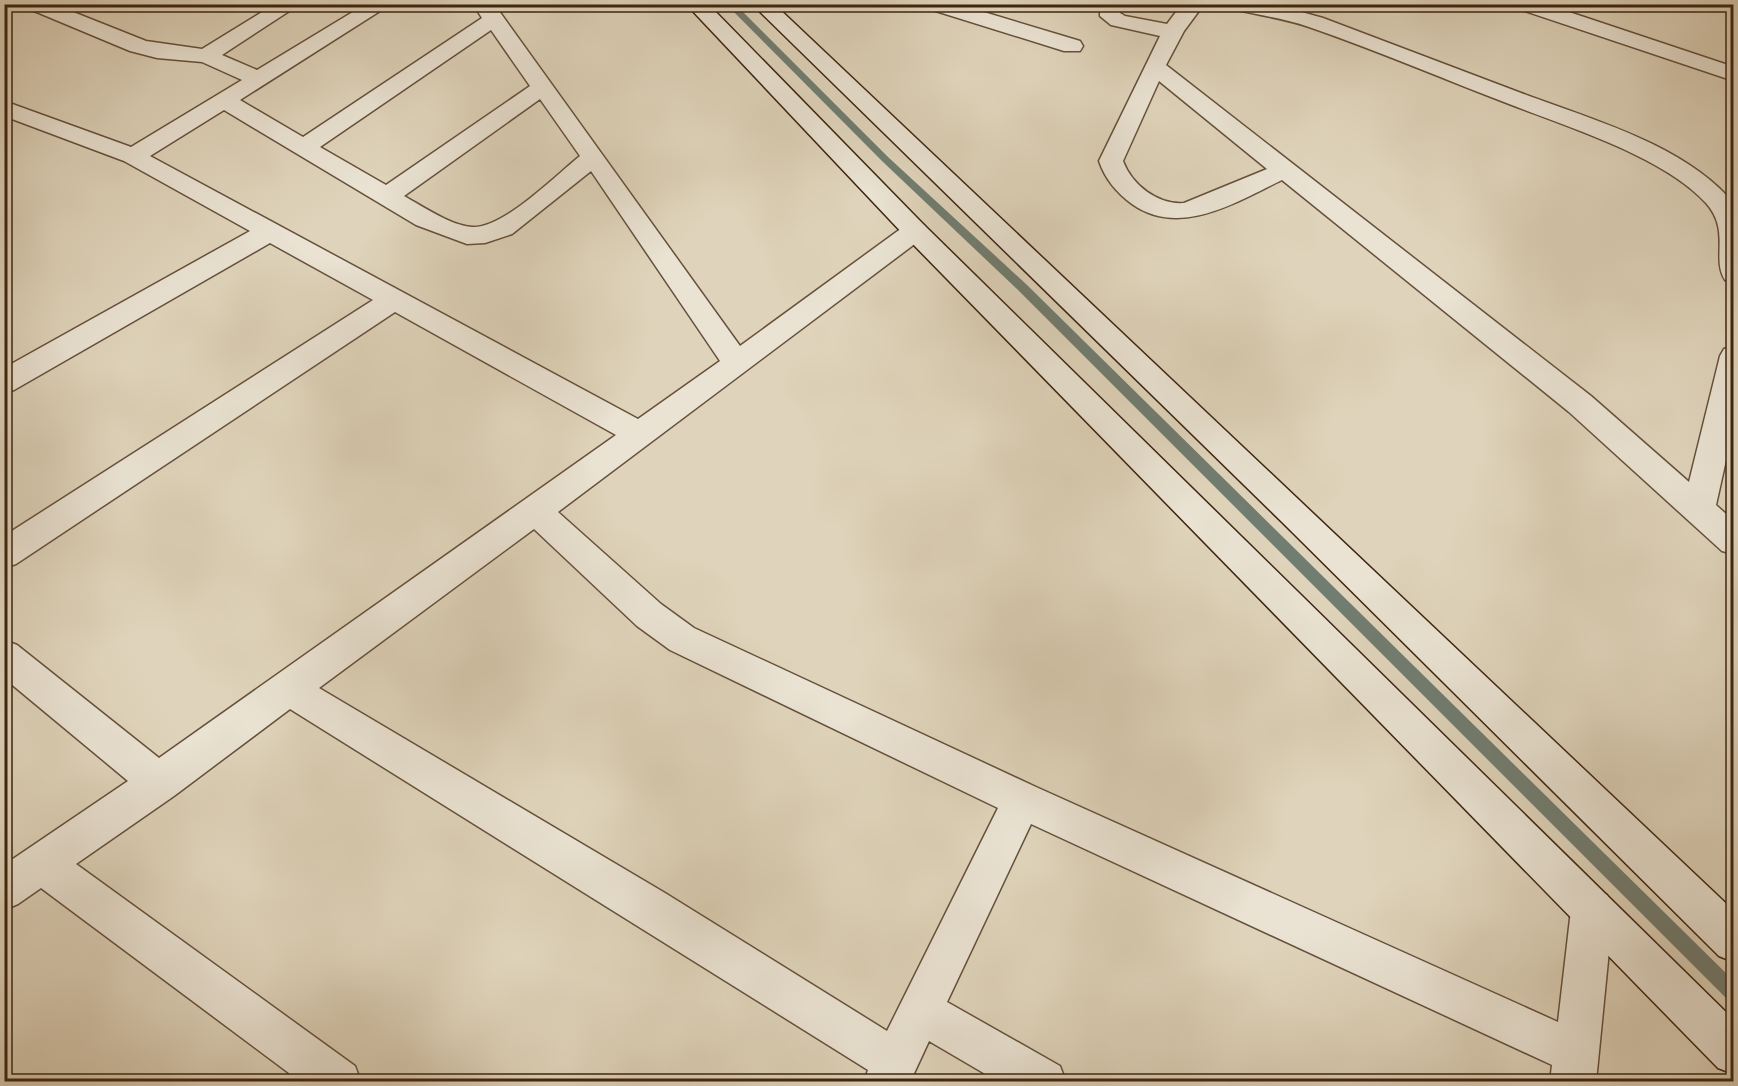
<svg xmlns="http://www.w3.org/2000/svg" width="1738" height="1086" font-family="'EB Garamond',serif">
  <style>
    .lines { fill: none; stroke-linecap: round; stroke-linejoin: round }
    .stream { fill: #717d71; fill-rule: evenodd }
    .street-casing { stroke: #66503c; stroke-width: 3 }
    .secondary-casing { stroke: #3d2411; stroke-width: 3 }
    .street { fill: #eae3d3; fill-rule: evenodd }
    .secondary { fill: #eae3d3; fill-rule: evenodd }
  </style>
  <rect width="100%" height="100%" fill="#dfd4bb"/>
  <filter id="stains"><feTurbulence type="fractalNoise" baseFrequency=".00333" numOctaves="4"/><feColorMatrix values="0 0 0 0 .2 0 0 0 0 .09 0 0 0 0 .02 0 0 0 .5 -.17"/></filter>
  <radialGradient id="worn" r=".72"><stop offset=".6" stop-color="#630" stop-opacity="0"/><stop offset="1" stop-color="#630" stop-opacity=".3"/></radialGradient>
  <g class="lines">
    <path class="stream" d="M726 4H735L888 157 1026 284 1734 981V1003L1728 1000 1018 290 882 161Z"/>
    <defs>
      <g id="street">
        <path d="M24 4H53L146 41 202 49 275 4H300L222 55 257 70 366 4H391L240 100 303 137 482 18 473 4H494L740 346 906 225 915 223 924 225 928 231 924 237 558 512 661 604 694 628 1036 787 1558 1022 1571 910 1577 895 1592 889 1607 895 1613 910 1596 1082H1550L1552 1065 1031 824 947 1002 1060 1066 1066 1082H999L929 1041 910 1082H864L868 1070 290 709 174 796 76 864 355 1066 361 1082H301L41 888 18 904 4 910V865L128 781 4 678V640L17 645 159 758 616 435 395 312 16 564 4 568V536L373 300 270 243 14 390 4 393V368L250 231 124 161 4 116V101L131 147 242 80 202 62 157 58 130 51 27 8ZM491 30 530 86 386 185 320 147ZM540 99 580 156C556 175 503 229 472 227 452 226 422 206 404 196ZM224 110 416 225 467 244 485 243 512 234 591 171 720 361 638 419 150 156ZM534 529 637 626 670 650 998 808 887 1031 665 893 319 688Z"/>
        <path d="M923 4H957L1080 41 1083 46 1080 51H1064L926 8Z"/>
        <path d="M1100 4H1120V13L1125 16 1167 24 1182 4H1204L1184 31 1166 65 1591 396 1689 482 1720 356 1724 349 1734 346V424L1716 505 1734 521V554L1722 551 1569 412 1282 180C1236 202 1180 238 1132 204 1117 193 1105 179 1099 161L1160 36 1111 25 1100 16ZM1159 81 1267 169 1184 203C1158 205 1132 185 1123 161Z"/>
        <path d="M1227 4H1273L1323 18C1389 43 1455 68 1521 93 1590 119 1686 145 1734 204V283L1725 280C1711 258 1731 231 1706 203 1665 158 1574 129 1517 107 1448 81 1379 51 1309 27 1283 18 1256 15 1230 8Z"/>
        <path d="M1513 4H1545L1734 67V81L1516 8Z"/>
      </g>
      <g id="secondary">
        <path d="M686 4H708L924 225 1734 1020V1074L1718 1068 906 237Z"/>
        <path d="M752 4H774L1734 911V962L1719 956 1283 523Z"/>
      </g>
    </defs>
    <use href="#street" class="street-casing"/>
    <use href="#secondary" class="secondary-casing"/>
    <use href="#street" class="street"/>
    <use href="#secondary" class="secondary"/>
  </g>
  <rect width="1738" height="1086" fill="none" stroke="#dfd4bb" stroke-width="24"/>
  <rect x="6" y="6" width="1726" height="1074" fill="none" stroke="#3d2411" stroke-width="3"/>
  <rect x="12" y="12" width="1714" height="1062" fill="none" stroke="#3d2411" stroke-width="1.5"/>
  <rect width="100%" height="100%" filter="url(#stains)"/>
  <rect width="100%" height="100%" fill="url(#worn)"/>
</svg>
